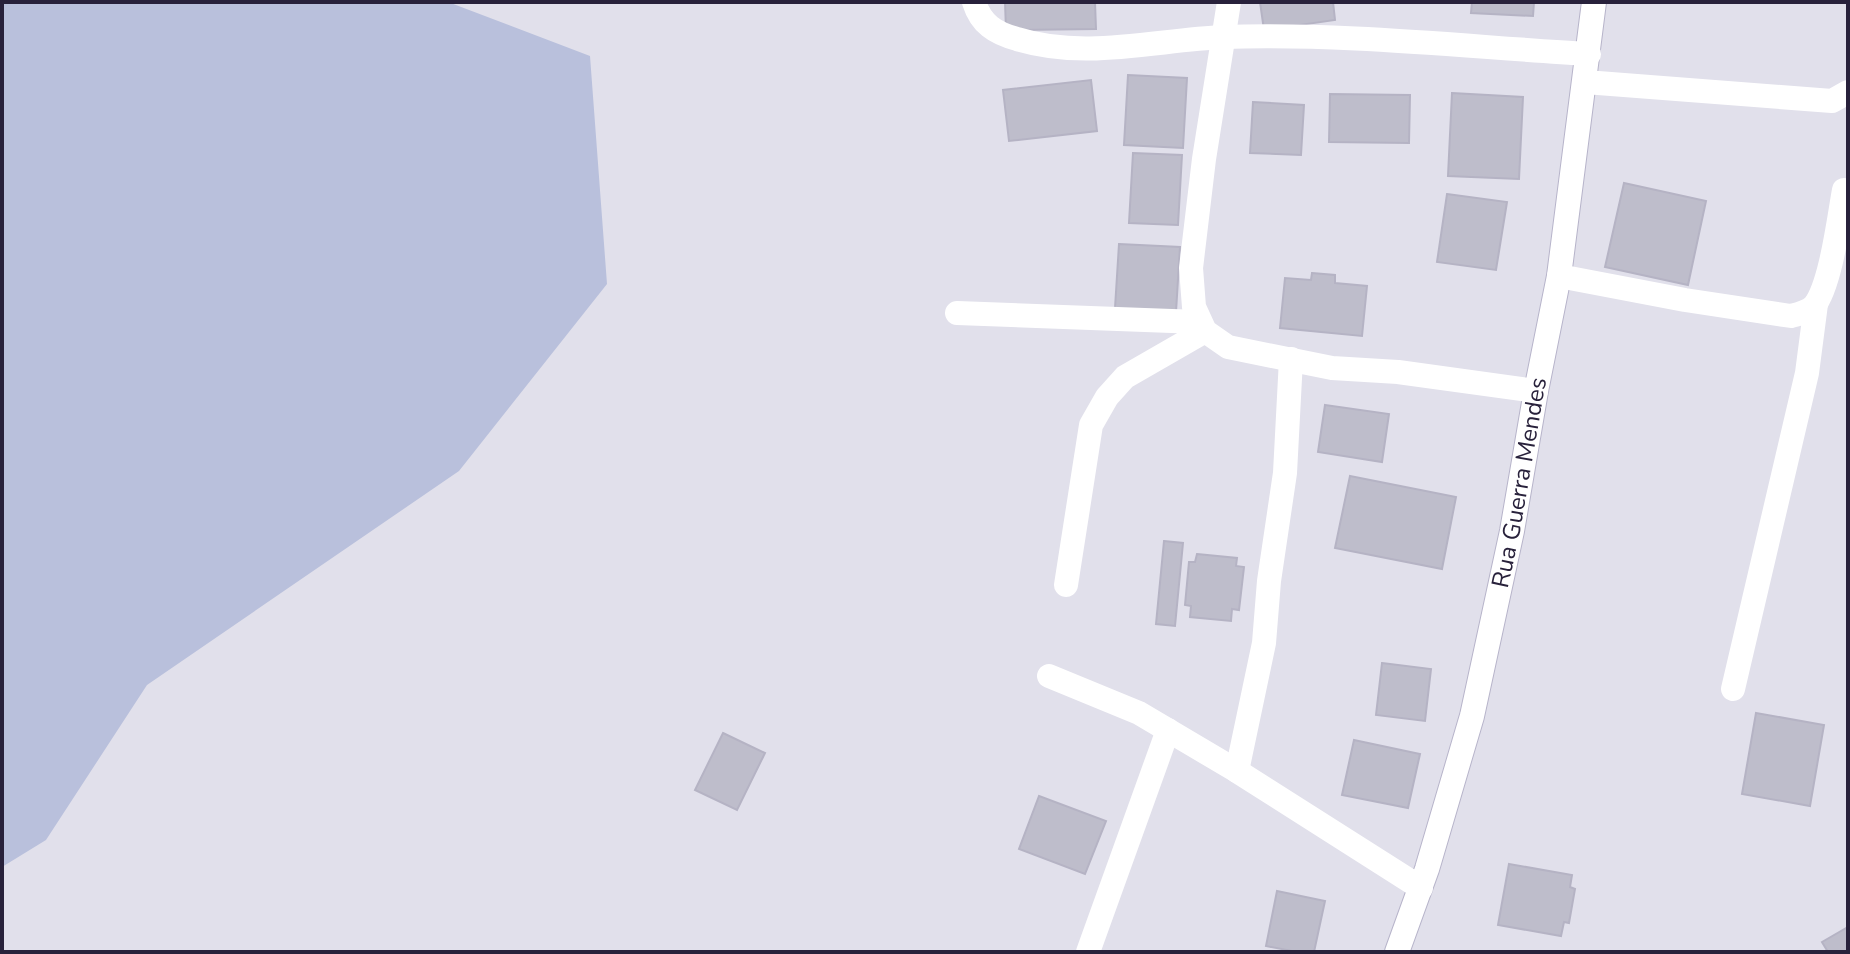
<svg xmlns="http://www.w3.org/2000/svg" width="1850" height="954" font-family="'Nunito Sans',sans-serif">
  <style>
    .green { fill: #b9c0dc }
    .building { fill: #bebdcb; stroke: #b5b3c4; stroke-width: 2 }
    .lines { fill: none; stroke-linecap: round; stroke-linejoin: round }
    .secondary-casing { stroke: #b7b4ca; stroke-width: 26 }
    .street { stroke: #fff; stroke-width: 24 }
    .secondary { stroke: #fff; stroke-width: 24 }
    .labels { text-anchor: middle; stroke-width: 8; stroke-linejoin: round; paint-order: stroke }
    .street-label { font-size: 24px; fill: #28213b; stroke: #f1f1f7 }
  </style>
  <rect width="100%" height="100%" fill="#e1e0eb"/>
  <path class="green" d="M2 2H448L590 56 607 284 459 471 147 685 46 840 2 867Z"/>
  <g class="building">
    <path d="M1005 2H1095L1096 29 1006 30Z"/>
    <path d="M1260 2H1333L1335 20 1264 30Z"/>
    <path d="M1472 2H1534L1533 16 1471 13Z"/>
    <path d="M1128 75 1187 78 1183 148 1124 145Z"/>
    <path d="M1091 80 1097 131 1009 141 1003 90Z"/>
    <path d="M1452 93 1523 97 1519 179 1448 176Z"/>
    <path d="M1330 94 1410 95 1409 143 1329 142Z"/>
    <path d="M1253 102 1304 105 1301 155 1250 153Z"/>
    <path d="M1133 153 1182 155 1178 225 1129 223Z"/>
    <path d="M1624 183 1706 201 1688 285 1605 267Z"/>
    <path d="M1447 194 1507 202 1496 270 1437 262Z"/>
    <path d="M1119 244 1180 247 1176 312 1115 308Z"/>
    <path d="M1312 273 1335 275V283L1367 286 1362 336 1280 328 1285 278 1311 280Z"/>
    <path d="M1325 405 1389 414 1382 462 1318 452Z"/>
    <path d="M1350 476 1456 497 1442 569 1335 548Z"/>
    <path d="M1164 541 1183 543 1175 626 1156 624Z"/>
    <path d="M1197 554 1237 558 1236 566 1244 567 1239 610 1232 609 1231 621 1190 617 1191 606 1185 605 1189 562H1195Z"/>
    <path d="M1382 663 1431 669 1425 721 1376 715Z"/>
    <path d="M1756 713 1824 725 1810 806 1742 794Z"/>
    <path d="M723 733 765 753 737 810 695 790Z"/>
    <path d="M1354 740 1420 754 1408 808 1342 795Z"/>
    <path d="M1039 796 1106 821 1085 874 1019 849Z"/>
    <path d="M1509 864 1572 875 1570 887 1575 889 1569 923 1564 922 1561 936 1498 925Z"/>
    <path d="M1277 891 1325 901 1314 952H1297L1266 946Z"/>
    <path d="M1848 927V952H1828L1822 942Z"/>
  </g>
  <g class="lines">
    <defs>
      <g id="secondary">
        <path id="s1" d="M1397 952 1427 869 1472 716 1512 531 1536 391 1559 276 1594 2"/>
      </g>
    </defs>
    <use href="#secondary" class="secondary-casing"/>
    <g class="street">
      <path d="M974 2C981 24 995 33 1017 39 1084 60 1156 40 1223 37 1345 33 1468 47 1589 54"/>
      <path d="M1229 2 1204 159 1191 268 1194 307 1205 331 1228 347 1332 368 1398 372 1536 391"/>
      <path d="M1585 82 1832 101 1848 92"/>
      <path d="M1559 276 1685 300 1791 316C1799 314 1808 312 1814 306 1831 285 1839 217 1844 190"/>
      <path d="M957 313 1199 322"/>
      <path d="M1066 585 1091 425 1107 397 1125 377 1205 331"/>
      <path d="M1049 676 1139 713 1237 771 1421 888"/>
      <path d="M1733 689 1807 373 1816 304"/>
      <path d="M1237 771 1264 643 1269 581 1285 473 1291 359"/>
      <path d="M1088 952 1168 730"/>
    </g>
    <use href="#secondary" class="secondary"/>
  </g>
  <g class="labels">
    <g class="street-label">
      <text dy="8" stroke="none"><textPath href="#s1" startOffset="486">Rua Guerra Mendes</textPath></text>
    </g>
  </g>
  <rect width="1850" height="954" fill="none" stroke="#28213b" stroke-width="8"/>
</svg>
